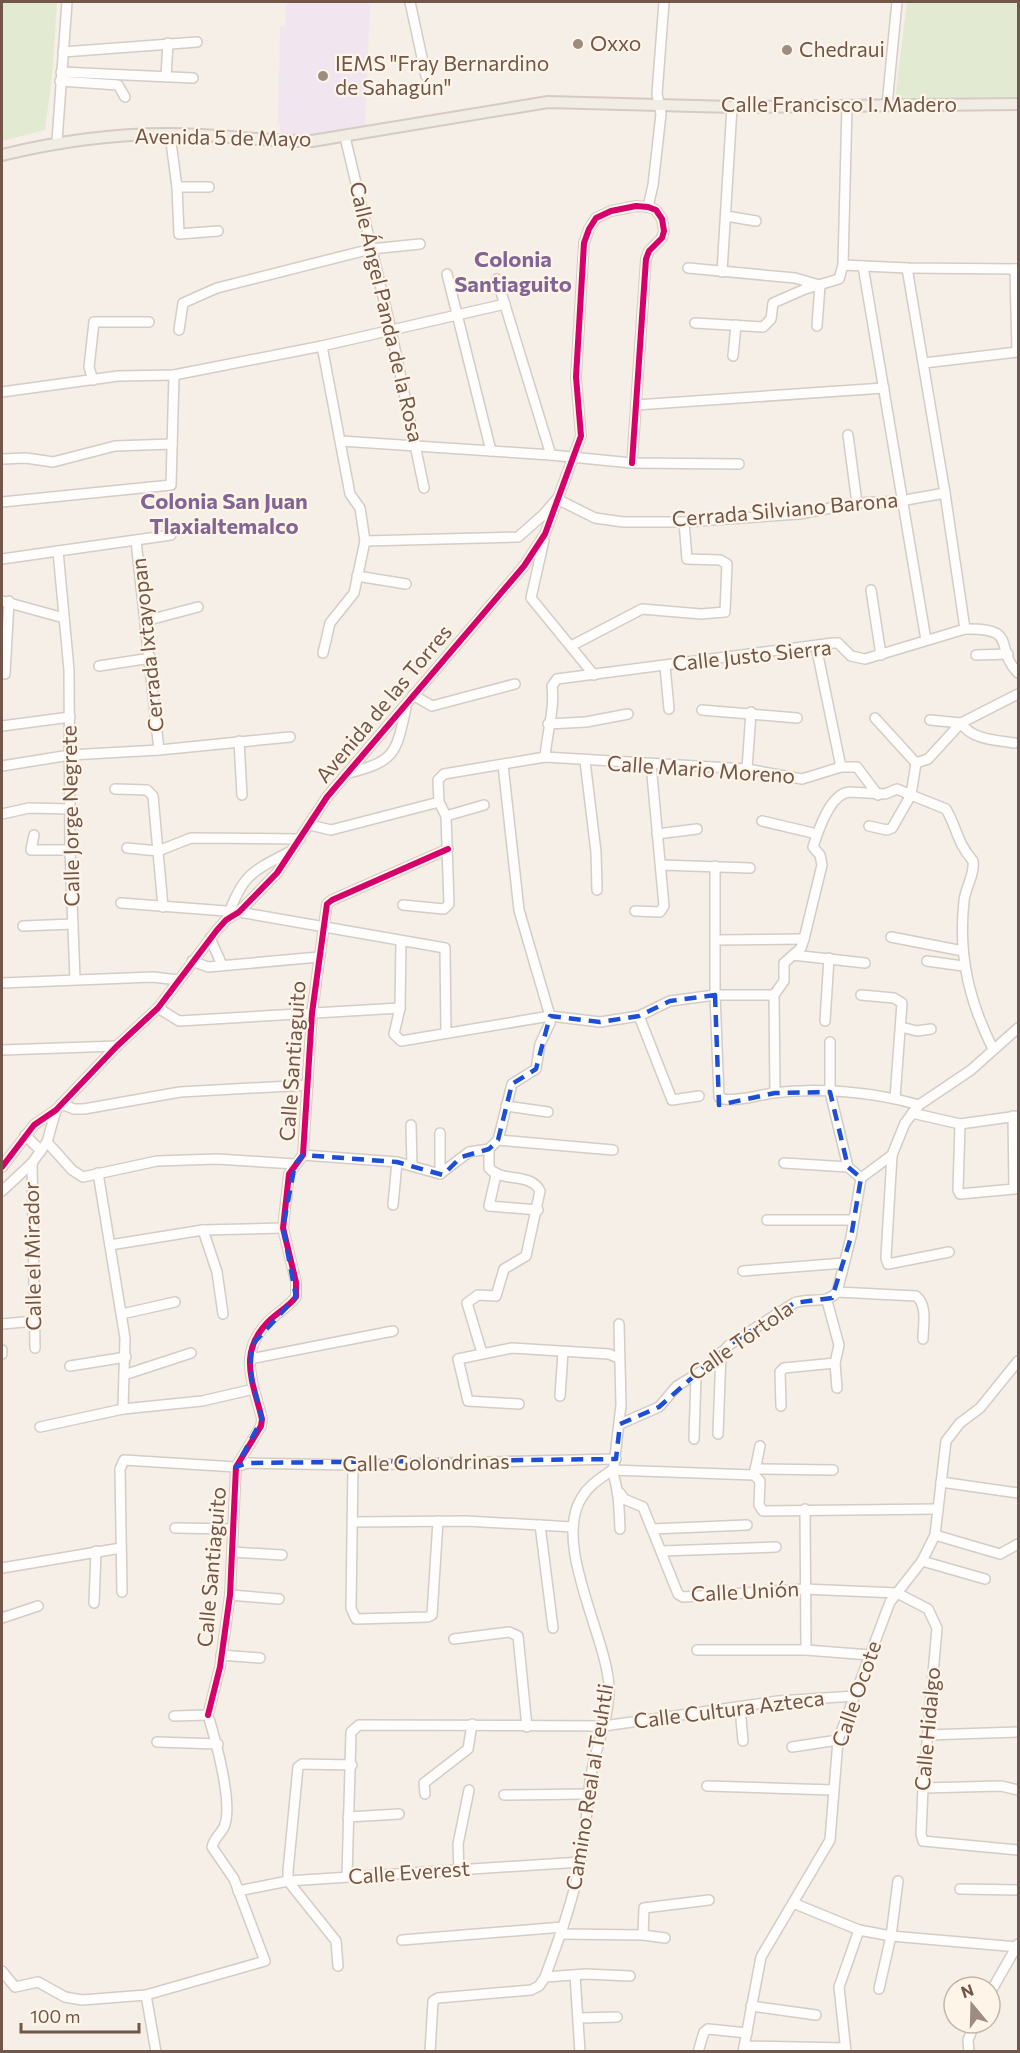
<svg xmlns="http://www.w3.org/2000/svg" width="1020" height="2053" font-family="Commissioner,sans-serif">
  <style>
    .education { fill: #f1e6f0 }
    .green { fill: #e2ebd2 }
    .lines { fill: none; stroke-linecap: round; stroke-linejoin: round }
    .minor-casing { stroke: #d4ccc6; stroke-width: 12 }
    .major-casing { stroke: #d4cbc4; stroke-width: 14 }
    .minor { stroke: #fefdfb; stroke-width: 9 }
    .major { stroke: #f1ece4; stroke-width: 10 }
    .cycleway-casing { stroke: #fef4e7; stroke-width: 10 }
    .cycleway { stroke: #d6006c; stroke-width: 6 }
    .marked { fill: none; stroke: #1d4ed8; stroke-width: 4.5; stroke-dasharray: 12 8; stroke-linejoin: round }
    .poi-dot { fill: #9f8c80; stroke: #fef4e7; stroke-width: 2 }
    .labels { text-anchor: middle; stroke-width: 4.5; stroke-linejoin: round; paint-order: stroke }
    .poi-label { font-size: 21px; fill: #715649; stroke: #fef4e7; text-anchor: start }
    .street-label { font-size: 21px; fill: #715649; stroke: #fef4e7 }
    .neighbourhood-label { font-size: 22px; font-weight: bold; fill: #826594; stroke: #fef4e7 }
  </style>
  <rect width="100%" height="100%" fill="#f5efe7"/>
  <path class="education" d="M286 2H370L365 128 311 136 281 137 280 124H278L280 27H285Z"/>
  <g class="green">
    <path d="M2 2H57L53 67 45 130 2 141Z"/>
    <path d="M907 2H1018V101L895 99Z"/>
  </g>
  <g class="lines">
    <defs>
      <g id="minor">
        <path d="M410 2 426 76"/>
        <path d="M63 52 197 42"/>
        <path d="M61 72 193 78"/>
        <path d="M166 77 168 43"/>
        <path d="M60 81 118 85 125 97"/>
        <path d="M887 105 897 2"/>
        <path d="M170 135 177 187 179 234 218 231"/>
        <path d="M345 137 391 330 424 488"/>
        <path d="M57 141 67 2"/>
        <path d="M177 187H209"/>
        <path d="M648 207 653 185 661 114 657 94 664 2"/>
        <path d="M726 216 756 221"/>
        <path d="M843 265 907 268 1018 269"/>
        <path d="M863 266 926 640"/>
        <path d="M688 268 795 278 819 285"/>
        <path d="M907 268 945 493 965 629"/>
        <path d="M722 272 732 107"/>
        <path d="M447 274 491 451"/>
        <path d="M497 279 551 455"/>
        <path d="M695 323 763 327 771 319 773 303 805 289 839 279 843 265 847 106"/>
        <path d="M817 326 820 285"/>
        <path d="M179 330 183 303 217 288 371 249 420 244"/>
        <path d="M322 346 350 494 360 508 365 541 354 593 330 623 323 653"/>
        <path d="M733 356 736 325"/>
        <path d="M924 363 1017 352 1015 269"/>
        <path d="M93 380 89 367 94 322H149"/>
        <path d="M2 392 118 376 174 375 322 346 505 304"/>
        <path d="M636 405 884 388"/>
        <path d="M848 435 857 503"/>
        <path d="M341 441 551 455 632 463 739 464"/>
        <path d="M2 459 26 458 53 462 115 446 172 444"/>
        <path d="M2 502 171 485 174 375"/>
        <path d="M544 540 531 598 594 675"/>
        <path d="M136 541 159 750"/>
        <path d="M365 541 518 537 543 515 557 499 595 518 623 522H684L799 514 857 503 900 501 945 493"/>
        <path d="M58 551 69 670 70 850 75 979"/>
        <path d="M2 559 171 535"/>
        <path d="M357 576 406 584"/>
        <path d="M871 590 881 655"/>
        <path d="M2 601 64 618"/>
        <path d="M145 621 198 607"/>
        <path d="M571 646 642 609 701 614 725 612 727 564 720 560 687 559 684 522"/>
        <path d="M816 646 841 767"/>
        <path d="M976 655 1008 654"/>
        <path d="M99 666 151 658"/>
        <path d="M665 666 669 709"/>
        <path d="M5 674 9 601"/>
        <path d="M413 695 432 706 515 684"/>
        <path d="M702 710 797 718"/>
        <path d="M875 718 916 763"/>
        <path d="M930 720 961 723C972 740 996 740 1014 743"/>
        <path d="M548 724 586 722 628 714"/>
        <path d="M2 726 70 717"/>
        <path d="M239 741 242 795"/>
        <path d="M545 757C547 732 555 709 552 686L557 679 833 643H838L851 656 865 659 965 629C1020 628 993 647 1018 673"/>
        <path d="M585 761 596 852 597 890"/>
        <path d="M2 766 70 755 159 750 290 737"/>
        <path d="M747 769 751 712"/>
        <path d="M349 773C396 761 396 753 406 708"/>
        <path d="M115 789 147 790 153 796 163 907"/>
        <path d="M2 814 29 808 70 809"/>
        <path d="M446 816 484 805"/>
        <path d="M762 821 817 834"/>
        <path d="M310 825 331 830 439 802"/>
        <path d="M869 826 887 830 892 828 911 795 946 809C958 830 956 841 973 861 975 875 965 888 964 901 958 955 969 1001 993 1049"/>
        <path d="M657 834 697 829"/>
        <path d="M34 835 31 850H70"/>
        <path d="M127 848 158 851"/>
        <path d="M158 851 191 838 300 839"/>
        <path d="M661 865 750 868"/>
        <path d="M715 866V995L719 1097C728 1104 760 1095 772 1093 819 1087 874 1092 919 1105"/>
        <path d="M121 903 239 912 445 948 446 1033"/>
        <path d="M403 905 444 909 449 904 446 816 439 802 438 780 444 774 545 757 747 769 802 779 841 767H857L878 795"/>
        <path d="M635 911 660 912 664 906 651 764"/>
        <path d="M227 918C243 874 251 872 291 851"/>
        <path d="M23 926 73 924"/>
        <path d="M891 937 963 951"/>
        <path d="M210 938 222 965"/>
        <path d="M716 940 804 939"/>
        <path d="M401 941 400 1008 394 1034 401 1041 550 1016 600 1022 639 1016 670 1001 715 995H774"/>
        <path d="M793 955 865 963"/>
        <path d="M192 961 208 967 319 957"/>
        <path d="M927 961 963 966"/>
        <path d="M2 983 153 977 178 980"/>
        <path d="M861 995 894 998 902 1003 895 1098"/>
        <path d="M158 1008 179 1021 400 1008"/>
        <path d="M639 1016 672 1100 699 1096"/>
        <path d="M825 1021 829 958"/>
        <path d="M901 1027 917 1031 931 1029"/>
        <path d="M830 1042V1092L848 1167 861 1178"/>
        <path d="M2 1050 117 1046"/>
        <path d="M775 1093 774 995 784 981V963L801 948 804 939 822 865 820 855 813 847C818 831 830 794 849 792L885 794 897 789 911 795 916 763 928 759 961 723 1018 694"/>
        <path d="M61 1104 74 1109H84L180 1092 308 1085"/>
        <path d="M506 1106 548 1112"/>
        <path d="M912 1113 960 1124 1018 1116"/>
        <path d="M960 1124 958 1190 960 1194 1014 1189 1013 1116"/>
        <path d="M411 1125 412 1165"/>
        <path d="M25 1135 41 1151"/>
        <path d="M498 1140 613 1150"/>
        <path d="M47 1142 72 1170 83 1177 157 1161 217 1159 295 1164"/>
        <path d="M489 1149 498 1140 512 1084 536 1069 540 1044 550 1023V1016L519 910 503 765"/>
        <path d="M303 1155 397 1162 440 1174 469 1152 489 1149"/>
        <path d="M32 1163 35 1348"/>
        <path d="M784 1163 848 1167"/>
        <path d="M2 1167 34 1125 56 1110 117 1046 158 1008 217 930 226 920 239 912 277 873 327 797 524 566 545 534 581 436 576 377 584 243 589 229 596 218 611 211 636 206 648 207 656 210 662 219 664 231 662 238 649 251 646 259 632 463"/>
        <path d="M98 1173 125 1338 123 1409"/>
        <path d="M440 1174V1133"/>
        <path d="M496 1175 489 1206 538 1210"/>
        <path d="M2 1191 32 1163 47 1142 56 1110"/>
        <path d="M393 1205 397 1162"/>
        <path d="M767 1220H853"/>
        <path d="M203 1230 217 1272 223 1314"/>
        <path d="M110 1245 203 1230 283 1228"/>
        <path d="M949 1252 888 1264 886 1258 892 1155 905 1123 919 1105 971 1070 1018 1028"/>
        <path d="M743 1271 844 1263"/>
        <path d="M837 1292 916 1296C928 1305 923 1326 923 1339"/>
        <path d="M827 1301 839 1345 835 1363 837 1388"/>
        <path d="M122 1314 175 1302"/>
        <path d="M2 1324 35 1321"/>
        <path d="M2 1350V1354"/>
        <path d="M482 1353 467 1303 478 1295 496 1296 504 1269 526 1256 540 1191C531 1172 502 1183 489 1168V1149"/>
        <path d="M250 1359 393 1331"/>
        <path d="M70 1366 126 1357"/>
        <path d="M124 1375 191 1353"/>
        <path d="M560 1396 563 1352"/>
        <path d="M519 1404 468 1401 458 1359 512 1348 609 1354 618 1358"/>
        <path d="M781 1406 780 1372 784 1368 835 1363"/>
        <path d="M620 1424 659 1407 677 1386 710 1366 729 1345 794 1303C809 1297 827 1305 837 1292L851 1237 861 1178 892 1155"/>
        <path d="M40 1427 123 1409 202 1401 254 1389"/>
        <path d="M718 1434 721 1352"/>
        <path d="M694 1439 696 1376"/>
        <path d="M353 1465 351 1608 356 1619 428 1617 432 1615 438 1521"/>
        <path d="M614 1465 621 1405 619 1324"/>
        <path d="M755 1469 833 1470"/>
        <path d="M612 1470 754 1475 760 1481 759 1505 763 1511 938 1509"/>
        <path d="M612 1470C619 1491 619 1507 620 1529"/>
        <path d="M754 1475 760 1446"/>
        <path d="M941 1482 1018 1493"/>
        <path d="M620 1493 624 1499 643 1507 678 1594 683 1597 804 1589 897 1593 928 1609 937 1628 923 1788 921 1834 923 1841 1018 1850"/>
        <path d="M805 1509 806 1650"/>
        <path d="M353 1522 466 1521 573 1527"/>
        <path d="M540 1525 553 1628"/>
        <path d="M175 1528 232 1529"/>
        <path d="M652 1529 747 1525"/>
        <path d="M935 1535 1000 1554 1018 1544"/>
        <path d="M661 1551 776 1547"/>
        <path d="M232 1552 282 1555"/>
        <path d="M922 1561 985 1579"/>
        <path d="M2 1568 121 1548"/>
        <path d="M122 1592 120 1469 124 1460 236 1467 247 1463 353 1465 616 1459"/>
        <path d="M230 1595 279 1599"/>
        <path d="M94 1603 96 1551"/>
        <path d="M2 1618 38 1606"/>
        <path d="M454 1639 509 1632 518 1636 527 1727"/>
        <path d="M697 1650H806L870 1655"/>
        <path d="M221 1655 260 1658"/>
        <path d="M740 1708 743 1741"/>
        <path d="M208 1715 220 1667 230 1595 236 1467 261 1426 262 1419C252 1379 237 1351 271 1319 280 1311 289 1306 296 1297V1282L283 1228 289 1174 303 1155 312 1013 327 904 332 900 448 849"/>
        <path d="M174 1716 208 1715"/>
        <path d="M927 1735 1018 1732"/>
        <path d="M157 1742 218 1744"/>
        <path d="M792 1747 838 1740"/>
        <path d="M707 1786 832 1790"/>
        <path d="M923 1788 1001 1786 1018 1790"/>
        <path d="M425 1794 424 1783 468 1749 472 1724"/>
        <path d="M504 1795 588 1794"/>
        <path d="M348 1817 399 1814"/>
        <path d="M459 1870 458 1844 469 1790"/>
        <path d="M347 1877 351 1732 359 1725 604 1726 778 1701 855 1696"/>
        <path d="M960 1889 1018 1890"/>
        <path d="M238 1891 288 1881 581 1862"/>
        <path d="M793 1903 859 1930 891 1936 1018 1947"/>
        <path d="M560 1934 643 1935 665 1938"/>
        <path d="M643 1935 644 1908 709 1900"/>
        <path d="M402 1940 563 1927"/>
        <path d="M338 1966 336 1941 288 1881V1871L298 1767 302 1764 352 1765"/>
        <path d="M2 1971 15 1987 38 1982 65 1997 82 2000 146 1995 265 1961 234 1879 212 1847C214 1838 220 1835 224 1827 234 1805 215 1738 208 1715"/>
        <path d="M575 1975 580 2052"/>
        <path d="M545 1977 586 1974 630 1976"/>
        <path d="M879 1989 891 1936 898 1881"/>
        <path d="M990 1993 1018 1944"/>
        <path d="M146 1995 156 2052"/>
        <path d="M751 2006 816 2015"/>
        <path d="M579 2018 617 2017"/>
        <path d="M745 2046 845 2048"/>
        <path d="M430 2052 433 2001 438 1998 531 1990 539 1986 545 1977C559 1939 573 1901 581 1860 587 1830 586 1800 592 1770 597 1743 610 1715 609 1686 606 1635 552 1543 582 1497 589 1485 601 1478 612 1470"/>
        <path d="M698 2052 704 2032 708 2029 747 2033"/>
        <path d="M743 2052 761 1957 830 1840 838 1740 890 1602 922 1561 935 1535 946 1441 960 1423 980 1408 1018 1361"/>
        <path d="M846 2052 839 1987 859 1930"/>
        <path d="M969 2052 968 2040 975 2023"/>
      </g>
      <path id="major" d="M2 155C67 139 135 131 202 135 239 137 275 142 312 141L548 102 732 107 1018 104"/>
    </defs>
    <use href="#minor" class="minor-casing"/>
    <use href="#major" class="major-casing"/>
    <use href="#minor" class="minor"/>
    <use href="#major" class="major"/>
    <defs>
      <g id="cycleway">
        <path d="M2 1167 34 1125 56 1110 117 1046 158 1008 217 930 226 920 239 912 277 873 327 797 524 566 545 534 581 436 576 377 584 243 589 229 596 218 611 211 636 206 648 207 656 210 662 219 664 231 662 238 649 251 646 259 632 463"/>
        <path d="M208 1715 220 1667 230 1595 236 1467 261 1426 262 1419C252 1379 237 1351 271 1319 280 1311 289 1306 296 1297V1282L283 1228 289 1174 303 1155 312 1013 327 904 332 900 448 849"/>
      </g>
    </defs>
    <use href="#cycleway" class="cycleway-casing"/>
    <use href="#cycleway" class="cycleway"/>
  </g>
  <path class="marked" d="M715 995 719 1105 775 1093 830 1092 848 1167 861 1178 851 1237 832 1298 794 1303 729 1345 659 1407 620 1424 616 1459 247 1463 236 1467 262 1419 251 1376V1346L296 1297 283 1228 295 1164 303 1155 397 1162 443 1175 461 1157 489 1149 498 1140 512 1084 536 1069 550 1016 600 1022 639 1016 670 1001Z"/>
  <g class="poi-dot">
    <circle cx="578" cy="44" r="6"/>
    <circle cx="787" cy="50" r="6"/>
    <circle cx="323" cy="76" r="6"/>
  </g>
  <g class="labels">
    <g class="poi-label">
      <text x="590" y="51">Oxxo</text>
      <text x="799" y="57">Chedraui</text>
      <text x="335" y="71">IEMS "Fray Bernardino<tspan x="335" dy="24">de Sahagún"</tspan></text>
    </g>
    <g class="street-label">
      <text x="839" y="112">Calle Francisco I. Madero</text>
      <text transform="translate(223 138) rotate(1)" y="7">Avenida 5 de Mayo</text>
      <text transform="translate(386 312) rotate(77)" y="7">Calle Ángel Panda de la Rosa</text>
      <text transform="translate(785 510) rotate(-5)" y="7">Cerrada Silviano Barona</text>
      <text transform="translate(148 645) rotate(-96)" y="7">Cerrada Ixtayopan</text>
      <text transform="translate(752 656) rotate(-6)" y="7">Calle Justo Sierra</text>
      <text transform="translate(384 704) rotate(-50)" y="7">Avenida de las Torres</text>
      <text transform="translate(701 770) rotate(4)" y="7">Calle Mario Moreno</text>
      <text transform="translate(71 816) rotate(-91)" y="7">Calle Jorge Negrete</text>
      <text transform="translate(293 1061) rotate(-86)" y="7">Calle Santiaguito</text>
      <text transform="translate(33 1256) rotate(-91)" y="7">Calle el Mirador</text>
      <text transform="translate(741 1341) rotate(-35)" y="7">Calle Tórtola</text>
      <text transform="translate(426 1463) rotate(-1)" y="7">Calle Golondrinas</text>
      <text transform="translate(212 1567) rotate(-85)" y="7">Calle Santiaguito</text>
      <text transform="translate(745 1592) rotate(-3)" y="7">Calle Unión</text>
      <text transform="translate(857 1694) rotate(-71)" y="7">Calle Ocote</text>
      <text transform="translate(729 1710) rotate(-7)" y="7">Calle Cultura Azteca</text>
      <text transform="translate(928 1729) rotate(-85)" y="7">Calle Hidalgo</text>
      <text transform="translate(590 1787) rotate(-81)" y="7">Camino Real al Teuhtli</text>
      <text transform="translate(409 1873) rotate(-4)" y="7">Calle Everest</text>
    </g>
    <g class="neighbourhood-label">
      <text x="513" y="267">Colonia<tspan x="513" dy="25">Santiaguito</tspan></text>
      <text x="224" y="509">Colonia San Juan<tspan x="224" dy="25">Tlaxialtemalco</tspan></text>
    </g>
  </g>
  <rect width="1020" height="2053" fill="none" stroke="#715649" stroke-width="6"/>
  <g transform="translate(972 2005) rotate(341)"><circle r="28" fill="#fef4e7" stroke="#c6b5a8" stroke-width="1.5"/>
  <path d="M0-4.5L10 22L0 15L-10 22Z" fill="#9f8c80"/>
  <text y="-9" font-size="16" font-weight="bold" text-anchor="middle" fill="#715649">N</text>
  </g>
  <path d="M21 2023v9h118v-9" fill="none" stroke="#715649" stroke-width="3"/>
  <text x="30" y="2023" font-size="18" fill="#715649" stroke="#fef4e7" stroke-width="4.5" paint-order="stroke">100 m</text>
</svg>
